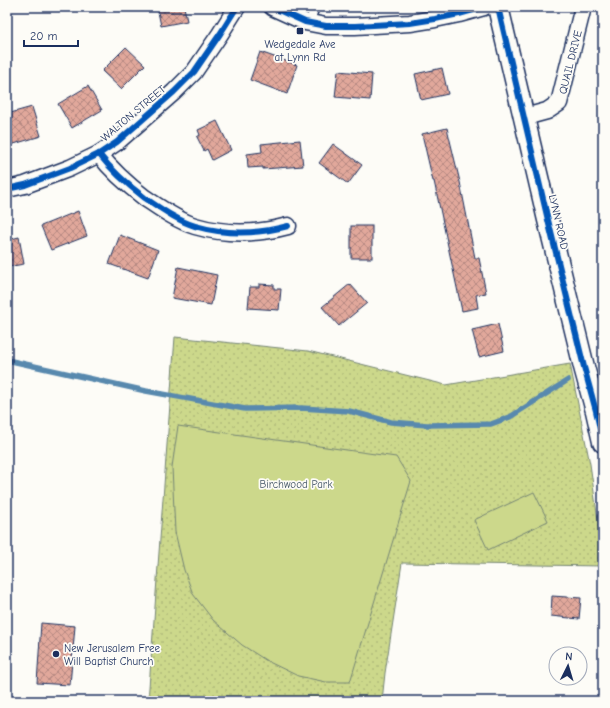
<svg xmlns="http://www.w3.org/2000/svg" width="610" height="708" font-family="'Comic Neue',sans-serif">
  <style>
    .park { fill: url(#park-dots); stroke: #748474 }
    .garden { fill: #ccd88b; stroke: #748474 }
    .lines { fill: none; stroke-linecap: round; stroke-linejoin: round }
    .stream { stroke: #5989ae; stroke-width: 5.5 }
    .building { fill: url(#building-cross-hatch); stroke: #1b2f5e }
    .service-casing { stroke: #1b2f5e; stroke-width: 11 }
    .minor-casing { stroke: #1b2f5e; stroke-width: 19 }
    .tertiary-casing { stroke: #1b2f5e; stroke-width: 23 }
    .service { stroke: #fdfcf7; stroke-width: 8 }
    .minor { stroke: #fdfcf7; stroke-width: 16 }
    .tertiary { stroke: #fdfcf7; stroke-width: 20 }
    .cycleway-casing { stroke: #fdfcf7; stroke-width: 8 }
    .cycleway { stroke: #0057b8; stroke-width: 6 }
    .poi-dot { fill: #1b2f5e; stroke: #fdfcf7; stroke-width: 1.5 }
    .labels { text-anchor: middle; stroke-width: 3.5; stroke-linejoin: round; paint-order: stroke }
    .poi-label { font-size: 11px; fill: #1b2f5e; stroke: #fdfcf7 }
    .street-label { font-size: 11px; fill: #1b2f5e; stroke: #fdfcf7 }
    .park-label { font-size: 11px; fill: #475969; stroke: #fdfcf7 }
  </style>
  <defs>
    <pattern id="park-dots" width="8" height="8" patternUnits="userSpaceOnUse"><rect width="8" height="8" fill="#ccd88b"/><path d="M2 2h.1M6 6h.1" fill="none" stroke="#afba7a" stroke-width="1.8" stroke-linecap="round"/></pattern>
    <pattern id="building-cross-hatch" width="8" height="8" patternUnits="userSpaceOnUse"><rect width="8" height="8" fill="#e1a89b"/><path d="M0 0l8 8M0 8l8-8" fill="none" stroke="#b68982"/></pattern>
  </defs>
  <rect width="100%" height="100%" fill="#fdfcf7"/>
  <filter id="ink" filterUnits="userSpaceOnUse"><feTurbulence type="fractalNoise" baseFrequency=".025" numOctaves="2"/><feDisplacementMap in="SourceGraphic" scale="8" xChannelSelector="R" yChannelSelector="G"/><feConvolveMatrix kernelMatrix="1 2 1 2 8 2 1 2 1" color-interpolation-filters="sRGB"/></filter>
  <g filter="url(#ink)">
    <path class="park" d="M175 337 308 351 446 385 570 364 590 464 599 527 603 544V566L402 563 385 673 382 701H148Z"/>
    <g class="garden">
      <path d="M178 426 396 457 411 481 350 682H326L298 676 267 661 242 645 213 620 193 594 184 570 175 532 172 467Z"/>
      <path d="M534 492 548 521 488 550 474 520Z"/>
    </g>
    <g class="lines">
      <g class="stream">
        <path d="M7 360 146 391 245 409 301 408 349 411 391 422 427 425 491 424 510 417 568 380"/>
        <path d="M602 370 603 369"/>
      </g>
    </g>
    <g class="building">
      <path d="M157 7H184L187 21 161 26Z"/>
      <path d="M126 47 145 65 121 89 102 71Z"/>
      <path d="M260 52 297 65 287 94 250 80Z"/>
      <path d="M442 68 448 94 421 100 415 74Z"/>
      <path d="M338 71 372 74 370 100 335 97Z"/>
      <path d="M88 86 102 110 72 128 58 104Z"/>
      <path d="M32 107 41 136 7 146V114Z"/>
      <path d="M217 121 231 150 212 160 207 149 204 151 197 137 200 135 198 130Z"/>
      <path d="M447 128 460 182 475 258H479L486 293 476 295 478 308 462 311 434 181H433L422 134Z"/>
      <path d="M300 140 303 166 263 169V167L248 168 247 154 262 152 261 144Z"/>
      <path d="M333 144 362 165 348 184 319 163Z"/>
      <path d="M78 211 87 236 51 250 41 226Z"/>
      <rect x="351" y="226" width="21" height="32"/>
      <path d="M120 235 158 250 148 278 109 264Z"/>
      <path d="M19 237 24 264 7 267V240Z"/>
      <path d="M178 267 217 275 211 305 172 298Z"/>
      <path d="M259 284 274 285V289H281L279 310 248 308 250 287H259Z"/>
      <path d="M350 284 367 303 339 326 322 307Z"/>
      <path d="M498 324 504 351 479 357 472 330Z"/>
      <path d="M552 596 581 598 579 619 551 616Z"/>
      <path d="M41 623 75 626 70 685 37 683Z"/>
    </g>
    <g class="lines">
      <defs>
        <path id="service" d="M309 23 315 7"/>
        <g id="minor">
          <path d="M272 7 305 22 326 26H355L410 23 435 19 459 14 484 7"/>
          <path d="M525 117 547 111 559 103 583 7"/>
          <path d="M99 154C112 171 128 185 145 198 160 208 178 221 195 226 226 235 258 234 288 226"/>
          <path d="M7 189 25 185 70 168 99 154 117 142 174 92 194 72 220 34 237 7"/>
        </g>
        <path id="tertiary" d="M498 7 548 220 584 367 596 411 603 442"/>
      </defs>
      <use href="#service" class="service-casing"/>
      <use href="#minor" class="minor-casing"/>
      <use href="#tertiary" class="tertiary-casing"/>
      <use href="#service" class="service"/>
      <use href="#minor" class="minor"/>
      <use href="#tertiary" class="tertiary"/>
      <defs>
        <g id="cycleway">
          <path d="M272 7 305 22 326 26H355L410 23 435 19 459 14 484 7"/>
          <path d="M498 7 548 220 584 367 596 411 603 442"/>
          <path d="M99 154C112 171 128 185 145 198 160 208 178 221 195 226 226 235 258 234 288 226"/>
          <path d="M7 189 25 185 70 168 99 154 117 142 174 92 194 72 220 34 237 7"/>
        </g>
      </defs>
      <use href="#cycleway" class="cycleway-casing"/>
      <use href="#cycleway" class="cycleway"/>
    </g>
  </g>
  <g class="poi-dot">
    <rect x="296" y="27" width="8" height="8" rx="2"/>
    <circle cx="56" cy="654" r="4"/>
  </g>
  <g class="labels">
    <g class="poi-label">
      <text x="300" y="48">Wedgedale Ave<tspan x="300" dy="13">at Lynn Rd</tspan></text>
      <text x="64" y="652" text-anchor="start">New Jerusalem Free<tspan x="64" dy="13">Will Baptist Church</tspan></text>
    </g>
    <g class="street-label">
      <text transform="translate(570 62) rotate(-76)" y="4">QUAIL DRIVE</text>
      <text transform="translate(133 113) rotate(-40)" y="4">WALTON STREET</text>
      <text transform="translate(559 222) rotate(77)" y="4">LYNN ROAD</text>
    </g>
    <g class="park-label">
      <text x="296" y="488">Birchwood Park</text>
    </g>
  </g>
  <rect width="610" height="708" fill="none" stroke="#fdfcf7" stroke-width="24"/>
  <rect x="12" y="12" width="586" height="684" fill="none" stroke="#1b2f5e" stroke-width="1.5" filter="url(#ink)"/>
  <g transform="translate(568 666) rotate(5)"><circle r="19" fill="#fdfcf7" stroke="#a3aaba"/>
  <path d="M0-3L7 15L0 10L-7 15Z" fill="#1b2f5e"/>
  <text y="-6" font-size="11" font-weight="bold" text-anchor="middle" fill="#1b2f5e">N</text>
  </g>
  <path d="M24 40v6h54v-6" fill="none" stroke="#1b2f5e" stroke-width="2"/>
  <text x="30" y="40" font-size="12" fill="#1b2f5e" stroke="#fdfcf7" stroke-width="3" paint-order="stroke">20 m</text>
</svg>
